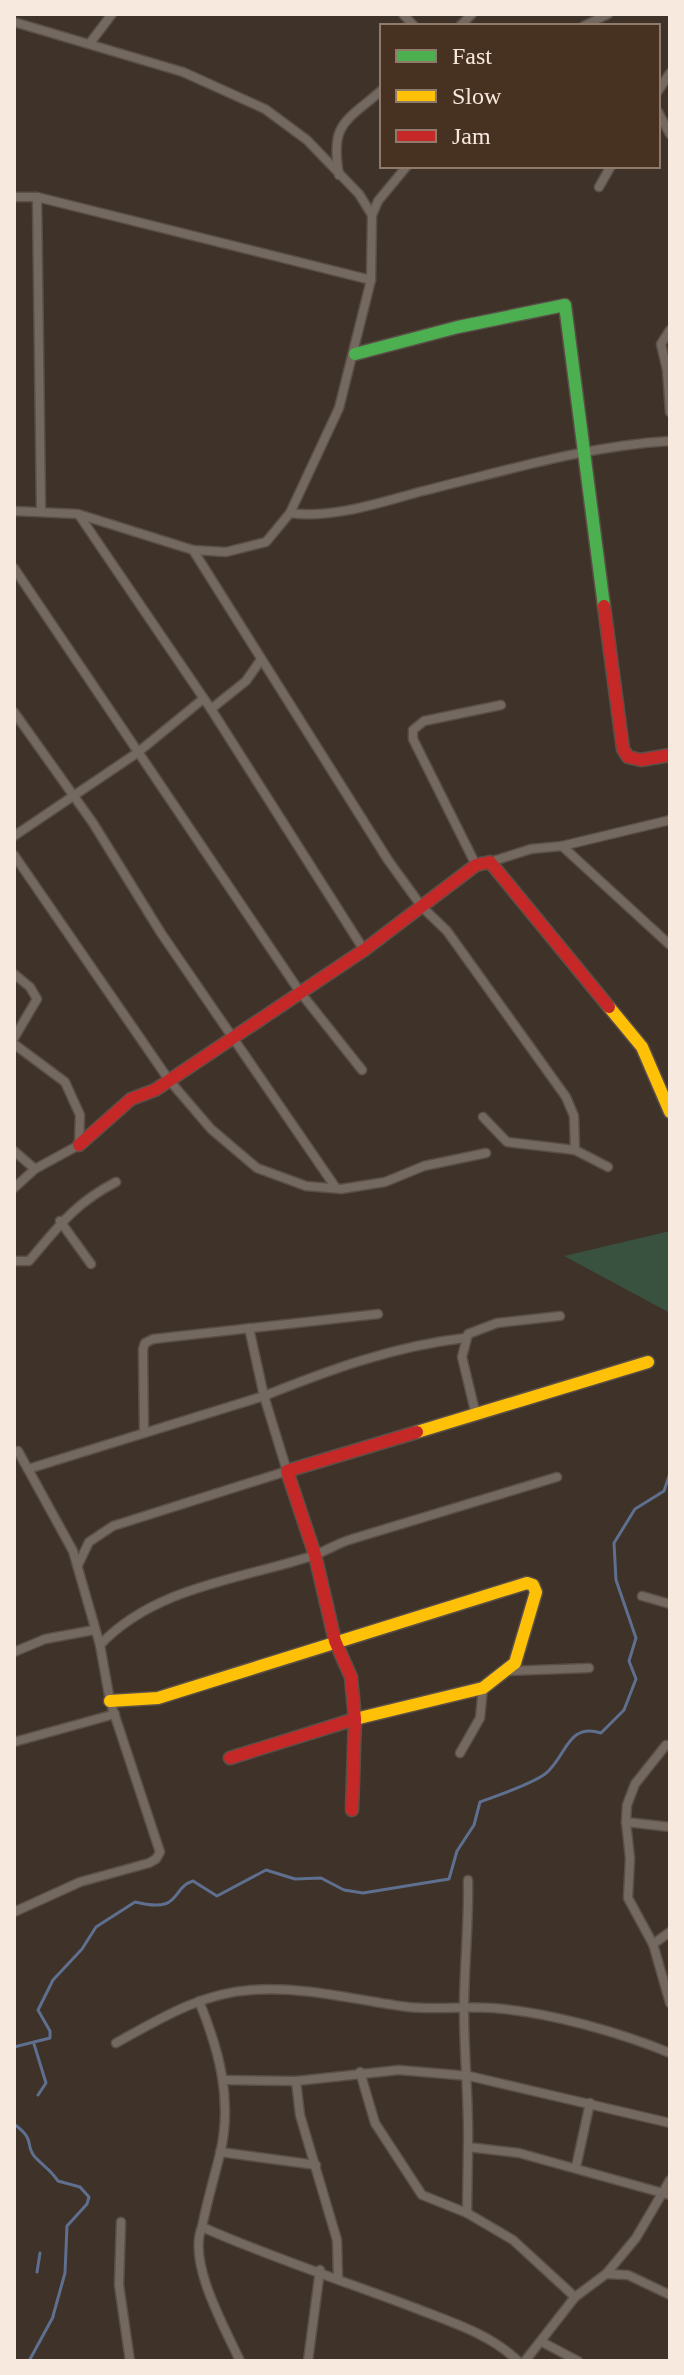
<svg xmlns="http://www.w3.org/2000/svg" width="684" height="2375" font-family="Georgia,serif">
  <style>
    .green { fill: #39513f }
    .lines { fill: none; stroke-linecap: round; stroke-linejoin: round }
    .stream { stroke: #5f6f8f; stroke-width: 3 }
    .street-casing { stroke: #5a4f47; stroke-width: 11 }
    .fast-casing { stroke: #5a4f47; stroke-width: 15 }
    .slow-casing { stroke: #5a4f47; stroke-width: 15 }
    .jam-casing { stroke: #5a4f47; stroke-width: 15 }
    .street { stroke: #736961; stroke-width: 8 }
    .fast { stroke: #4caf50; stroke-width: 12 }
    .slow { stroke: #ffc107; stroke-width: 12 }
    .jam { stroke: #c62828; stroke-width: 12 }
  </style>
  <rect width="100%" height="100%" fill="#3e3229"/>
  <path class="green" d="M670 1231V1313L564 1256Z"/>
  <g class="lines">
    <g class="stream">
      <path d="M34 2044 46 2083 38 2095"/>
      <path d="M14 2047 50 2038V2031L38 2010 53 1980 82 1949 96 1927 135 1902C183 1914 170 1888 193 1881L217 1896 266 1870 295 1879 321 1878 344 1890 363 1893 449 1879 457 1851 474 1825 480 1802C498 1795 530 1785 545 1774 566 1758 567 1722 601 1733L624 1710 636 1679 629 1661 636 1638 616 1580 614 1543 635 1509 664 1491 670 1473"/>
      <path d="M14 2124C37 2141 24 2144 35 2157 43 2166 50 2169 58 2181L80 2187 89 2197 87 2204 67 2226 65 2273 53 2316"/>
      <path d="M37 2272 40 2253"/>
      <path d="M29 2361 53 2317"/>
    </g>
    <defs>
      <g id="street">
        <path d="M403 14 414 26"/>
        <path d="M14 22 183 72 265 109 307 140 359 194 372 215"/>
        <path d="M460 26 472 14"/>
        <path d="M584 26 608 14"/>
        <path d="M90 43 112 14"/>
        <path d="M658 91 670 73"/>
        <path d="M658 112 670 134"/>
        <path d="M339 175C330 123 345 122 382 90"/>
        <path d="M599 187 611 166"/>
        <path d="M14 197H37L371 280"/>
        <path d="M37 197 41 510"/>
        <path d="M670 330 661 344 667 370 670 412"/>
        <path d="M14 511 78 514 193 550 226 552 266 542 290 513 339 408 371 280 372 215 378 201 407 166"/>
        <path d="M290 513C334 519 381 502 423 491 505 471 585 446 670 441"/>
        <path d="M79 515 211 709 364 950"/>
        <path d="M193 550 388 860 422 907 447 931 566 1097 574 1116 575 1150 608 1167"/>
        <path d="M14 568 300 992 362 1070"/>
        <path d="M211 709 246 681 260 661"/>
        <path d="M14 712 93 823 161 933 336 1188"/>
        <path d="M14 836 137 753 203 699"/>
        <path d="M562 846 670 820"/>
        <path d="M14 855 169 1080 211 1129 257 1168 306 1186 341 1189 385 1182 424 1166 486 1153"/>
        <path d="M490 862 531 849 562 846 670 945"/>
        <path d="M476 865 413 739V730L424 721 501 705"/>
        <path d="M14 974 30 987 37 999 14 1038"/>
        <path d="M14 1044 65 1082 80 1115 79 1145 35 1169"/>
        <path d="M483 1117 507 1142 575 1150"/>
        <path d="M14 1151 35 1169 14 1188"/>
        <path d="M60 1221 91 1264"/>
        <path d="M14 1261H29C58 1227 75 1203 116 1182"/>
        <path d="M476 1415 462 1357 468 1334 497 1323 560 1316"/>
        <path d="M144 1431 143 1349 145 1343 153 1339 378 1314"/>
        <path d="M28 1469 264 1396 249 1328"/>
        <path d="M78 1565 89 1542 113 1526 287 1471 264 1396C329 1370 394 1346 465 1338"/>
        <path d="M642 1596 670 1604"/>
        <path d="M100 1645C154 1587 241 1579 312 1556 326 1551 338 1543 352 1539 420 1518 489 1498 557 1477"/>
        <path d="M14 1652 45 1639 94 1630"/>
        <path d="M508 1671 589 1668"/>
        <path d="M14 1742 115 1714"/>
        <path d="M666 1745 635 1784 627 1805 626 1822 630 1858 628 1898 653 1944 670 2003"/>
        <path d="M460 1753 480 1718 483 1688"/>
        <path d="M626 1822 670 1827"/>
        <path d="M468 1880C469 1924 464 1967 464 2010 464 2056 469 2101 468 2147"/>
        <path d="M14 1912 80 1882 149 1863 156 1859 160 1852 110 1701 100 1645 73 1551 18 1451"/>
        <path d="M653 1944 670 1932"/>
        <path d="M199 2001C219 2050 233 2100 220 2154 214 2178 207 2202 202 2227"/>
        <path d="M116 2043C158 2020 201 1993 251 1990 305 1986 355 2000 408 2007 437 2010 464 2006 493 2008 548 2012 619 2032 670 2053"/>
        <path d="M360 2072 375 2123 422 2195 467 2213 513 2240 575 2297"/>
        <path d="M223 2080 296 2081"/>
        <path d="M220 2152 316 2165"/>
        <path d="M576 2167 590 2103"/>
        <path d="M467 2213 468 2147 519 2153 670 2195"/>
        <path d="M121 2222 119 2285 130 2361"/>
        <path d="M606 2274 628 2275 670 2295"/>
        <path d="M338 2279 337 2240 300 2115 296 2081 399 2070 469 2076 670 2123"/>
        <path d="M542 2342 578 2361"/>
        <path d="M240 2361C225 2328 187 2262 202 2227 272 2258 344 2281 415 2308 451 2322 490 2334 518 2361"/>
        <path d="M308 2361 320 2270"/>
        <path d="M525 2361 575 2297 606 2274 636 2238 670 2180"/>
      </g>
      <path id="fast" d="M355 354 458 327 565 305 604 606"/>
      <g id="slow">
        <path d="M609 1007 642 1047 670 1112"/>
        <path d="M417 1432 648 1362"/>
        <path d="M110 1701 158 1698 527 1583 533 1585 536 1592 515 1663 483 1688 355 1719"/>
      </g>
      <g id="jam">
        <path d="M604 606 623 749 628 757 641 760 670 755"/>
        <path d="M79 1145 131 1099 155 1090 364 950 476 865 490 862 609 1007"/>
        <path d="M230 1758 355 1719"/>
        <path d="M352 1810 355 1719 351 1677 335 1641 315 1555 287 1471 417 1432"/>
      </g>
    </defs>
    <use href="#street" class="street-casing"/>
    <use href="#fast" class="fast-casing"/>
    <use href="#slow" class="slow-casing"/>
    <use href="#jam" class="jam-casing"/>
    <use href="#street" class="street"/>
    <use href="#fast" class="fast"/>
    <use href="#slow" class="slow"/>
    <use href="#jam" class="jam"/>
  </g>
  <rect width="684" height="2375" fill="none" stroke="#f8e9de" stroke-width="32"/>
  <rect x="380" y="24" width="280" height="144" fill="#473120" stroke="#8e7b6c" stroke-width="2"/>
  <rect x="396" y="50" width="40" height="12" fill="#4caf50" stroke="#8e7b6c" stroke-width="2"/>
  <text x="452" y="64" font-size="24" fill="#f8e9de">Fast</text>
  <rect x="396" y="90" width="40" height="12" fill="#ffc107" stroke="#8e7b6c" stroke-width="2"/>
  <text x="452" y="104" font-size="24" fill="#f8e9de">Slow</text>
  <rect x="396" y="130" width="40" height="12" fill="#c62828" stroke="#8e7b6c" stroke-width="2"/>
  <text x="452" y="144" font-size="24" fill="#f8e9de">Jam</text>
</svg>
